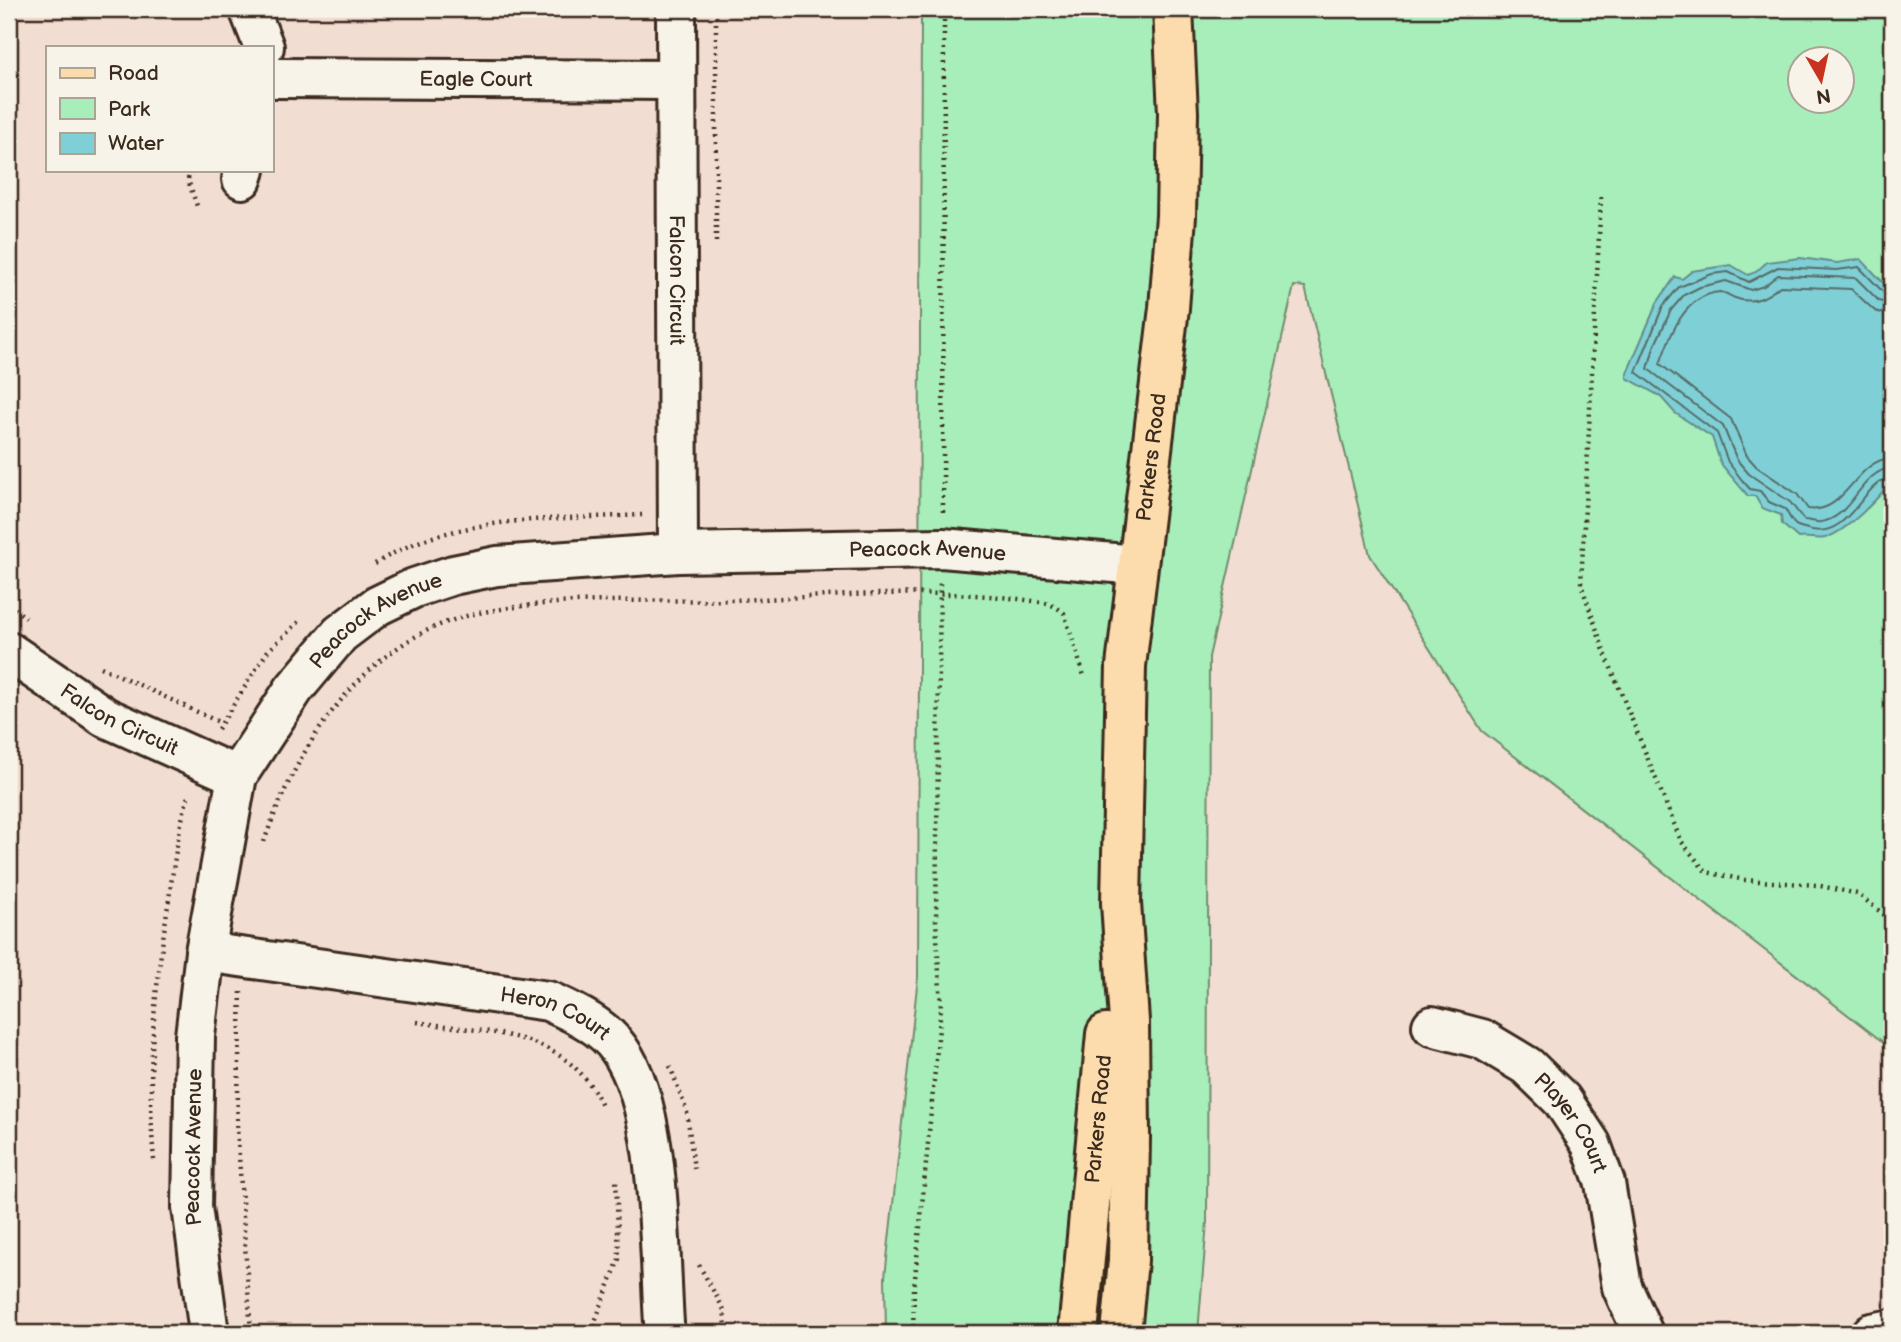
<svg xmlns="http://www.w3.org/2000/svg" width="1901" height="1342" font-family="'Balsamiq Sans',sans-serif">
  <style>
    .green { fill: #a7eeba; stroke: #718c6c; stroke-width: 2; fill-rule: evenodd }
    .water { fill: #7fd0d6; stroke: #648e8c; stroke-width: 2 }
    .lines { fill: none; stroke-linecap: round; stroke-linejoin: round }
    .shore { stroke: #566c68; stroke-width: 2 }
    .minor-casing { stroke: #3b2a1e; stroke-width: 44 }
    .major-casing { stroke: #3b2a1e; stroke-width: 44 }
    .path { stroke: #3b2a1e; stroke-width: 4.5; stroke-dasharray: 2 5; stroke-linecap: butt }
    .minor { stroke: #f7f3e8; stroke-width: 38 }
    .major { stroke: #fcdcac; stroke-width: 38 }
    .labels { text-anchor: middle; stroke-width: 7; stroke-linejoin: round; paint-order: stroke }
    .street-label { font-size: 21px; fill: #3b2a1e; stroke: #f7f3e8 }
  </style>
  <rect width="100%" height="100%" fill="#f2ddd3"/>
  <filter id="ink" filterUnits="userSpaceOnUse"><feTurbulence type="fractalNoise" baseFrequency=".0143" numOctaves="2"/><feDisplacementMap in="SourceGraphic" scale="14" xChannelSelector="R" yChannelSelector="G"/><feConvolveMatrix kernelMatrix="1 2 1 2 8 2 1 2 1" color-interpolation-filters="sRGB"/></filter>
  <g filter="url(#ink)">
    <path class="green" d="M921 9H1892V1049L1482 731 1370 555 1305 287 1294 286 1209 657 1207 1222 1198 1333H886L885 1277 918 977ZM1800 60H1842V102H1800Z"/>
    <path class="water" d="M1800 258 1837 263 1861 259 1892 292V481C1878 498 1848 531 1825 538 1816 540 1808 536 1798 538L1782 524 1781 515 1762 508 1755 496H1748L1721 464 1712 437 1675 413 1660 396 1627 378V373L1657 303 1675 277 1682 279 1692 271 1731 265 1748 275 1756 272 1767 262Z"/>
    <g class="lines">
      <g class="shore">
        <path d="M1892 296 1885 294 1859 267 1837 270 1778 267 1749 282 1728 272 1712 274 1679 287 1663 306 1636 372 1717 433 1728 462 1742 480 1750 489 1760 491 1769 502 1785 509C1796 527 1791 525 1812 530 1850 538 1863 481 1892 477"/>
        <path d="M1892 305 1879 301 1856 278 1778 275 1764 286 1751 290 1726 281 1700 287 1684 295 1671 310 1654 347 1648 369 1723 426 1737 460 1749 474 1790 502 1804 520C1809 520 1816 523 1821 522 1853 518 1860 470 1892 468"/>
        <path d="M1892 316 1875 311 1851 289 1780 286C1767 297 1753 305 1735 298 1730 296 1725 292 1720 292 1684 295 1670 335 1660 364L1731 419 1747 456 1757 467 1797 494 1808 509C1846 515 1855 459 1892 458"/>
      </g>
      <defs>
        <g id="minor">
          <path d="M249 9 264 47"/>
          <path id="s1" d="M676 9 678 553"/>
          <path id="s2" d="M276 78 675 80"/>
          <path d="M242 179 245 170"/>
          <path id="s3" d="M9 652 105 717 237 776"/>
          <path id="s4" d="M205 952 548 1001C574 1013 602 1025 619 1049 662 1109 659 1249 664 1323"/>
          <path id="s5" d="M1432 1026 1482 1039 1527 1066 1562 1100 1591 1144 1605 1183 1622 1287 1643 1333"/>
          <path id="s6" d="M209 1333 192 1207 195 1036 205 952 237 776 294 689 340 634 377 606 414 588 453 575 497 566 678 553 942 548 1137 565"/>
          <path d="M1872 1333 1892 1329"/>
        </g>
        <g id="major">
          <path id="s7" d="M1078 1333 1106 1034"/>
          <path id="s8" d="M1121 1333 1128 1260 1130 1138 1129 1021 1121 903 1126 666 1169 308 1176 216 1178 113 1173 9"/>
        </g>
      </defs>
      <use href="#minor" class="minor-casing"/>
      <use href="#major" class="major-casing"/>
      <g class="path">
        <path d="M716 9V245"/>
        <path d="M189 170 188 180 197 206"/>
        <path d="M1601 197 1581 584 1603 648 1681 841 1706 872 1745 880 1816 885 1858 894 1892 921"/>
        <path d="M943 512 944 9"/>
        <path d="M375 564C451 514 554 520 642 515"/>
        <path d="M9 604 26 618"/>
        <path d="M101 667 221 723"/>
        <path d="M218 729 267 652 301 620"/>
        <path d="M264 842C292 761 342 676 420 634 443 622 469 614 495 610 572 597 655 602 733 600 834 597 940 586 1040 602 1049 603 1057 607 1064 613L1085 679"/>
        <path d="M241 992 237 1127 251 1333"/>
        <path d="M417 1022C491 1034 565 1029 602 1105"/>
        <path d="M670 1066 687 1112 694 1169"/>
        <path d="M154 1160C146 1072 155 986 169 899 174 864 178 828 189 794"/>
        <path d="M699 1265 724 1310 727 1333"/>
        <path d="M594 1333V1324L619 1259 616 1178"/>
        <path d="M913 1333 914 1289 941 1007 936 921 940 583"/>
      </g>
      <use href="#minor" class="minor"/>
      <use href="#major" class="major"/>
    </g>
  </g>
  <g class="labels">
    <g class="street-label">
      <text dy="7" stroke="none"><textPath href="#s2" startOffset="200">Eagle Court</textPath></text>
      <text dy="7" stroke="none"><textPath href="#s1" startOffset="271">Falcon Circuit</textPath></text>
      <text dy="7" stroke="none"><textPath href="#s8" startOffset="878">Parkers Road</textPath></text>
      <text dy="7" stroke="none"><textPath href="#s6" startOffset="1342">Peacock Avenue</textPath></text>
      <text dy="7" stroke="none"><textPath href="#s6" startOffset="775">Peacock Avenue</textPath></text>
      <text dy="7" stroke="none"><textPath href="#s3" startOffset="130">Falcon Circuit</textPath></text>
      <text dy="7" stroke="none"><textPath href="#s4" startOffset="357">Heron Court</textPath></text>
      <text dy="7" stroke="none"><textPath href="#s7" startOffset="215">Parkers Road</textPath></text>
      <text dy="7" stroke="none"><textPath href="#s5" startOffset="177">Player Court</textPath></text>
      <text dy="7" stroke="none"><textPath href="#s6" startOffset="187">Peacock Avenue</textPath></text>
    </g>
  </g>
  <rect width="1901" height="1342" fill="none" stroke="#f7f3e8" stroke-width="35"/>
  <rect x="18" y="18" width="1866" height="1307" fill="none" stroke="#3b2a1e" stroke-width="2.5" filter="url(#ink)"/>
  <rect x="46" y="46" width="228" height="126" fill="#f7f3e8" stroke="#aca397" stroke-width="2"/>
  <rect x="60" y="68" width="35" height="10" fill="#fcdcac" stroke="#aca397" stroke-width="2"/>
  <text x="108" y="80" font-size="21" fill="#3b2a1e">Road</text>
  <rect x="60" y="98" width="35" height="21" fill="#a7eeba" stroke="#aca397" stroke-width="2"/>
  <text x="108" y="116" font-size="21" fill="#3b2a1e">Park</text>
  <rect x="60" y="133" width="35" height="21" fill="#7fd0d6" stroke="#aca397" stroke-width="2"/>
  <text x="108" y="150" font-size="21" fill="#3b2a1e">Water</text>
  <g transform="translate(1821 80) rotate(171)"><circle r="33" fill="#f7f3e8" stroke="#aca397" stroke-width="2"/>
  <path d="M0-5L12 26L0 18L-12 26Z" fill="#c8321e"/>
  <text y="-10" font-size="19" font-weight="bold" text-anchor="middle" fill="#3b2a1e">N</text>
  </g>
</svg>
